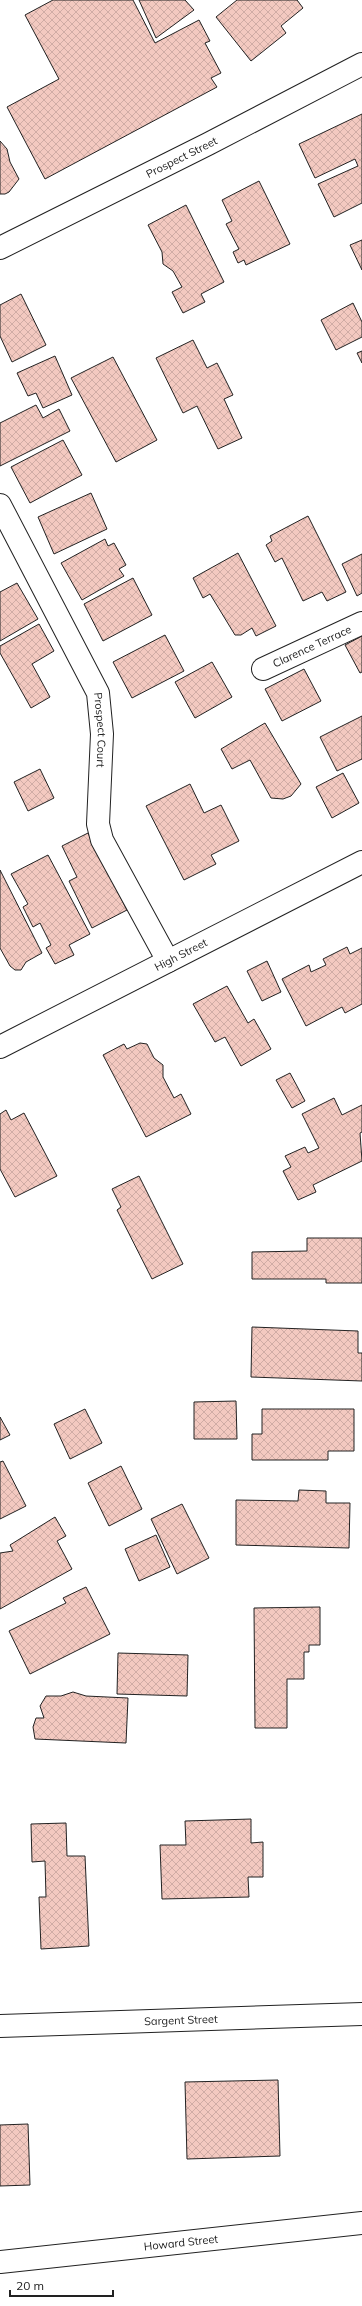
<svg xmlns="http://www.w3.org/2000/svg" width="362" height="2306" font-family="Mulish,sans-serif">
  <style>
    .building { fill: url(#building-cross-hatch); stroke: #222 }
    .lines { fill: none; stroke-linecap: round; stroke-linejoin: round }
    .minor-casing { stroke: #222; stroke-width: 24 }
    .minor { stroke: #fff; stroke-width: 22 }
    .labels { text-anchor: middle; stroke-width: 3; stroke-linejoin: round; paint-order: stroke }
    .street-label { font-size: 11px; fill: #222; stroke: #fff }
  </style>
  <defs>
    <pattern id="building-cross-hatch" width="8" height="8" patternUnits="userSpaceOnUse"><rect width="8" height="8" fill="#f3c9c0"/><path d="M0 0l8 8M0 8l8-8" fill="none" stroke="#d0aca5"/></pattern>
  </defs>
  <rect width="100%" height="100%" fill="#fff"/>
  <g class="building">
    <path d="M53 0H133L155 43 199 20 210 41 205 43 221 73 211 78 217 87 45 179 7 107 59 79 25 15Z"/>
    <path d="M139 0H185L194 10 156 38Z"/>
    <path d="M237 0H297L303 8 281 26 286 33 251 61 216 17Z"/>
    <path d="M362 114V203L334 217 318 184 358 166 355 159 315 178 299 144Z"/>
    <path d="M0 141 7 149 10 162 19 179 9 192 5 194H0Z"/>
    <path d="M259 181 290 244 246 265 244 260 238 263 233 252 239 249 226 224 232 221 222 200Z"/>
    <path d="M186 205 224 282 201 294 205 302 183 313 172 292 182 287 173 271 163 264 162 252 148 225Z"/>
    <path d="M362 240V270L350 245Z"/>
    <path d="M21 294 46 345 12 362 0 336V305Z"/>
    <path d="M353 303 362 322V337L336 350 321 320Z"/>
    <path d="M193 340 207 368 217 363 233 395 224 399 242 438 218 449 197 406 183 413 156 358Z"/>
    <path d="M362 351V363L357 353Z"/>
    <path d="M55 356 72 395 43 408 36 393 28 396 17 373Z"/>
    <path d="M113 357 157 440 116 462 71 378Z"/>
    <path d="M36 405 43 418 59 409 70 431 0 466V423Z"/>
    <path d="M63 440 82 475 30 503 11 467Z"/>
    <path d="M91 493 107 529 54 554 38 517Z"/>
    <path d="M308 516 346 592 327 601 322 592 303 601 282 558 275 562 266 545 272 541 270 536Z"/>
    <path d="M105 539 108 546 114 543 126 565 119 569 124 576 82 600 61 563Z"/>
    <path d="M238 553 276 626 256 636 252 628 241 635H235L210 594 203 598 193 578Z"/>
    <path d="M362 554V593L357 596 342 564Z"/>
    <path d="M133 578 152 615 103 641 84 604Z"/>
    <path d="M17 583 38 619 0 641V592Z"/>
    <path d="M39 624 54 651 32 664 50 697 31 708 0 653V646Z"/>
    <path d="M165 635 184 671 132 698 113 662Z"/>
    <path d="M362 636V672L360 673 345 645Z"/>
    <path d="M212 662 232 697 195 718 175 682Z"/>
    <path d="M304 669 321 701 282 721 265 689Z"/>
    <path d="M362 716V759L337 771 320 737Z"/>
    <path d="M265 723 301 784 291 796 283 799 271 798 250 760 232 769 221 749Z"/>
    <path d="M40 769 54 798 28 811 14 782Z"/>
    <path d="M343 773 359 803 332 818 316 787Z"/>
    <path d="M190 784 204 813 221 805 239 841 211 855 216 864 184 880 146 806Z"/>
    <path d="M88 833 127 910 92 928 69 881 77 877 62 846Z"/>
    <path d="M48 855 90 934 69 945 74 955 55 964 46 948 51 945 40 923 33 927 23 907 28 904 11 874Z"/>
    <path d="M0 870 42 953 26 962 21 970H15L10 966 0 948Z"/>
    <path d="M347 947 350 954 362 948V1004L345 1013 342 1007 306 1026 282 979 309 965 311 972 326 965 323 959Z"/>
    <path d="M267 961 281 992 262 1001 247 971Z"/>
    <path d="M227 986 248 1023 254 1019 271 1049 241 1066 225 1037 215 1042 193 1004Z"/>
    <path d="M140 1043 147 1044 154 1058 163 1065V1077L174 1098 181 1094 191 1114 146 1137 103 1055 124 1044 127 1049Z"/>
    <path d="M290 1073 305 1101 292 1108 276 1080Z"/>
    <path d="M334 1098 342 1115 362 1105V1132L360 1133 362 1161 313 1185 316 1192 298 1200 283 1171 291 1167 285 1156 305 1147 308 1153 319 1148 302 1114Z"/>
    <path d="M6 1110 11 1120 24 1113 57 1176 15 1197 0 1169V1114Z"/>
    <path d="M139 1176 183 1264 152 1279 117 1210 121 1207 112 1189Z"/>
    <path d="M307 1238H362V1283H326V1279H252V1252L307 1251Z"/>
    <path d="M252 1327 358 1331V1353H362V1381L251 1377Z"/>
    <path d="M236 1401 237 1439H194V1402Z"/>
    <path d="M85 1409 102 1443 70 1459 54 1424Z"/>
    <path d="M262 1409H354V1451H328V1460H252V1434H262Z"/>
    <path d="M0 1417 10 1435 0 1440Z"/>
    <path d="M3 1461 26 1506 0 1519V1462Z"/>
    <path d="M121 1466 142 1509 109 1526 88 1483Z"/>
    <path d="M299 1490 326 1491V1503H350L349 1548 236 1545V1500L298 1501Z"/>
    <path d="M182 1504 209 1558 177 1574 151 1519Z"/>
    <path d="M55 1517 66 1536 57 1541 72 1569 0 1609V1553L13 1551 10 1545Z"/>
    <path d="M156 1535 170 1567 139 1581 125 1549Z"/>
    <path d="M86 1587 110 1634 30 1674 9 1631 66 1603 63 1598Z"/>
    <path d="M320 1607V1645H309V1652H304V1679H287V1728H255L254 1608Z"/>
    <path d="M118 1653 188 1655 187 1696 117 1694Z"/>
    <path d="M73 1692 86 1696 128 1698 126 1743 35 1739 33 1727 36 1718H44L40 1706 46 1696H61Z"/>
    <path d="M251 1819V1843L263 1842V1877H248L249 1897 162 1899 160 1845H186L185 1821Z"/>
    <path d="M66 1823 67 1856H85L89 1946 41 1949 39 1897H46L45 1861 32 1862 31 1824Z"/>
    <path d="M278 2080 280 2156 187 2159 185 2082Z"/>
    <path d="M28 2124 30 2185 0 2186V2125Z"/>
  </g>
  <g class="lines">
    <defs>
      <g id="minor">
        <path id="s1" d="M0 248 208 144 362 64"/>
        <path id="s2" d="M0 505 98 693 102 734 98 824 102 840 168 961"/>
        <path id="s3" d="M263 669 362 623"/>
        <path id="s4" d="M0 1047 362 862"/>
        <path id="s5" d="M0 2026 362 2014"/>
        <path id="s6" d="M0 2262 362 2223"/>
      </g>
    </defs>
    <use href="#minor" class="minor-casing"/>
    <use href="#minor" class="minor"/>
  </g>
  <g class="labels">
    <g class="street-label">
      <text dy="4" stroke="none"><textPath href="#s1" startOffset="203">Prospect Street</textPath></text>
      <text dy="4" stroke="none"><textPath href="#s3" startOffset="54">Clarence Terrace</textPath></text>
      <text dy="4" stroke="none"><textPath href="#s2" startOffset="249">Prospect Court</textPath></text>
      <text dy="4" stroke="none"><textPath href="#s4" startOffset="203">High Street</textPath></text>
      <text dy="4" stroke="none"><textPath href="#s5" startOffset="181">Sargent Street</textPath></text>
      <text dy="4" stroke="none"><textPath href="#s6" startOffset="182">Howard Street</textPath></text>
    </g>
  </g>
  <path d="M10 2290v6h103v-6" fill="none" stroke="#222222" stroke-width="2"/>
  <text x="16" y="2290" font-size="12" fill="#222222" stroke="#ffffff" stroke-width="3" paint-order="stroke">20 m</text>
</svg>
